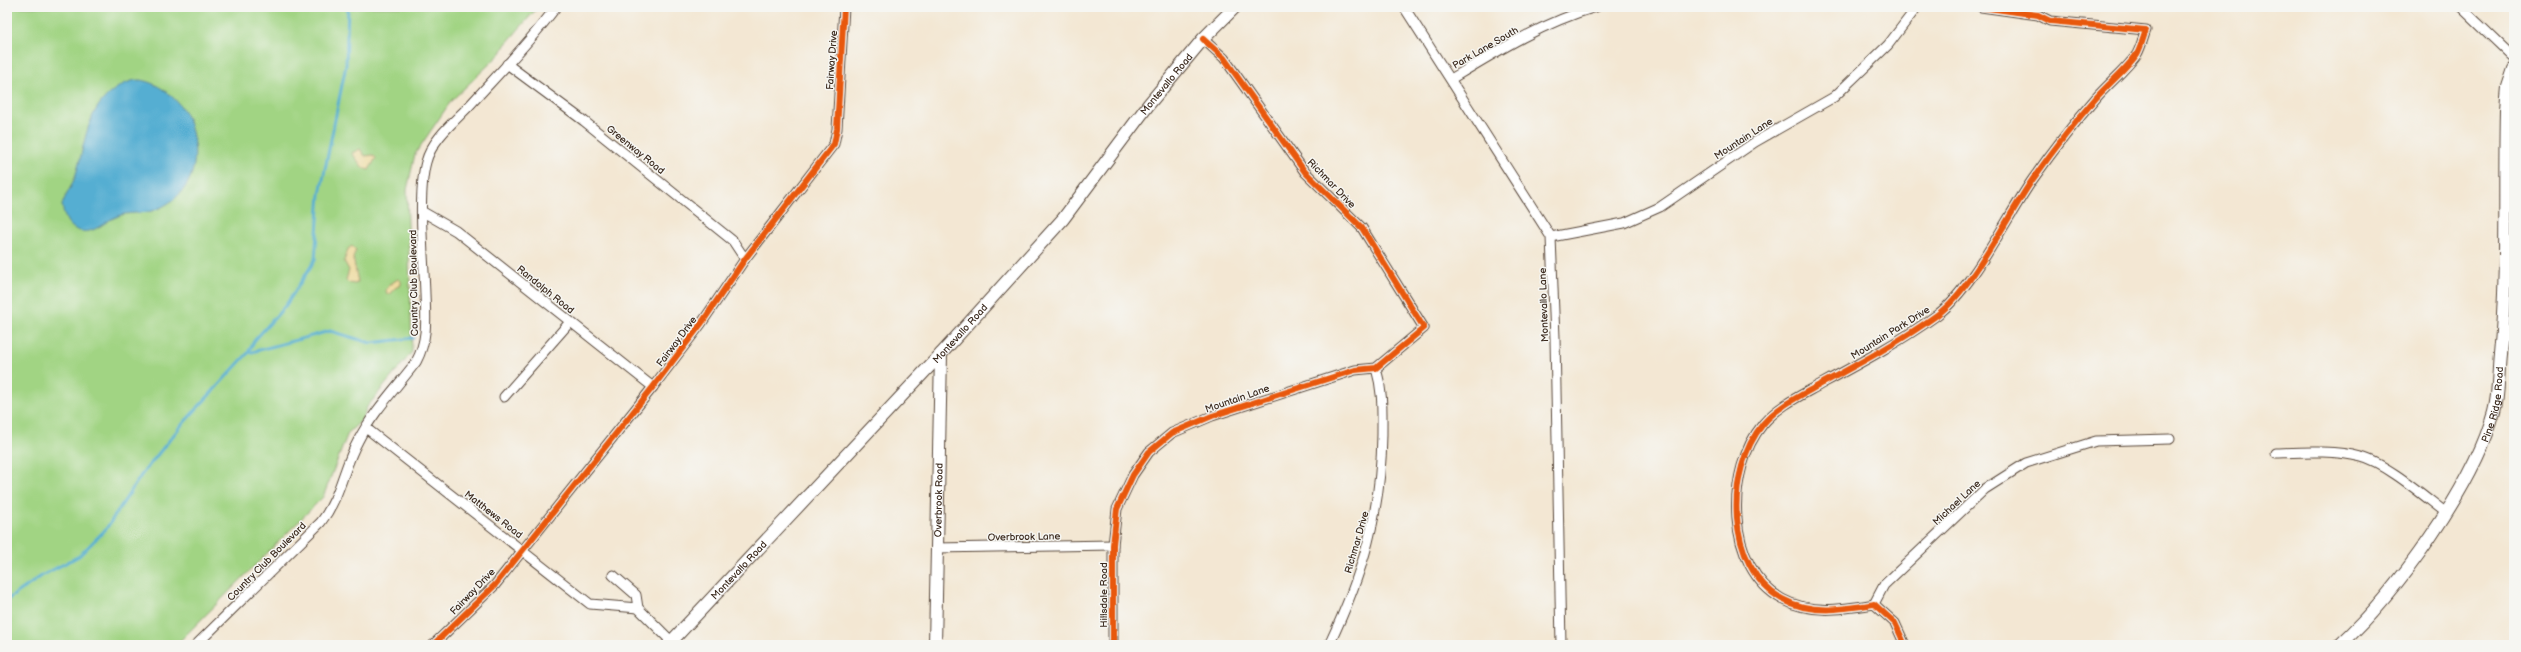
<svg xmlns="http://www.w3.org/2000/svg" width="2521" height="652" font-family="'Balsamiq Sans',sans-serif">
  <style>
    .green { fill: #a1d483; stroke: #6e7f50 }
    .sand { fill: #eeda9e; stroke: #94825e }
    .water { fill: #54aed2; stroke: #486c78 }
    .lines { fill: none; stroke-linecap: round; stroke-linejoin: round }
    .stream { stroke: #54aed2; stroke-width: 3 }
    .street-casing { stroke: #574639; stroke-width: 11 }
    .secondary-casing { stroke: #574639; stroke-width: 14 }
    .street { stroke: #fff; stroke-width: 9 }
    .secondary { stroke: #fff; stroke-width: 12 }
    .cycleway-casing { stroke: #f6f6f2; stroke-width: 8 }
    .cycleway { stroke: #e8590c; stroke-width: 6 }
    .labels { text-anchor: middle; stroke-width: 3; stroke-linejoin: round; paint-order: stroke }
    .street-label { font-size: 10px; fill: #3b2a1e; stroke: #f6f6f2 }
  </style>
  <rect width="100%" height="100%" fill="#f6f6f2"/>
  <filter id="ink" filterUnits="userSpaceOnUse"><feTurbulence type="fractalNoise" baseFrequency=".025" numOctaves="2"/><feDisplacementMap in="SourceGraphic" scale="8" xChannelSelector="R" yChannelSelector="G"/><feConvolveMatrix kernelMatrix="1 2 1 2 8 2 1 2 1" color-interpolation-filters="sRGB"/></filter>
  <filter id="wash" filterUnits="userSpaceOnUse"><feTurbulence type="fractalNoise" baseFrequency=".012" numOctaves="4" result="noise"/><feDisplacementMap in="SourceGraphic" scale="16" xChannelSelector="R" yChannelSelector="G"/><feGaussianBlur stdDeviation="0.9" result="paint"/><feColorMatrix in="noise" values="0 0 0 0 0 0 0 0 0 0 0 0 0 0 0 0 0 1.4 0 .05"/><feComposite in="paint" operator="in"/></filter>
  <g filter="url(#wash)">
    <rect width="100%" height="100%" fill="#f3e7d3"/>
    <path class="green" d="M7 7H538L505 45 501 53 451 101 415 154 407 190 412 352 367 407 361 421 348 433 323 497 176 645H7Z"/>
    <g class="sand">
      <path d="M360 149 365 156 373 155 376 158 369 170 363 168 352 153Z"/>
      <path d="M352 246 356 250 353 257 358 282 355 284 349 283 346 280 349 270 344 261 348 249Z"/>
      <path d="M398 279 401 281V285L395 288 391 294H387L386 290 390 284Z"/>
    </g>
    <path class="water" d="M140 80C160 83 180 100 188 119 202 156 196 194 155 210 142 215 127 211 116 217 103 222 93 236 77 230 66 225 64 215 62 205 65 195 72 187 75 177 86 144 85 108 117 88 125 83 131 80 140 80Z"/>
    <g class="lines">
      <g class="stream">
        <path d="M248 353 330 331 371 343 413 338"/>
        <path d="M7 600 43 575 79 556 106 529 142 474 180 427 248 353 254 341 286 305 315 260 320 194 346 65 348 7"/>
      </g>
    </g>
  </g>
  <g filter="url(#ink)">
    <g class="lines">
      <defs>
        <g id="street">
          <path d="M1404 7 1551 237 1555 338 1561 645"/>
          <path d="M2461 7 2514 58"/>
          <path d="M507 64 584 121 733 241 745 259"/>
          <path d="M1451 79C1497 51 1544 22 1596 7"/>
          <path d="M423 212 456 231 653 387"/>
          <path d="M1551 237 1624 223 1660 207 1755 142 1834 97 1888 45 1917 7"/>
          <path d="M504 397 570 322"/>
          <path d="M366 428 590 604 638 608 671 641"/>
          <path d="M2276 453C2304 452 2333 450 2361 457 2386 463 2424 496 2445 512"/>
          <path d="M936 548 1113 545"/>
          <path d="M613 575 636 595 638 608"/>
          <path d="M1874 604 1884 585 1985 489 2026 463 2096 441 2170 439"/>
          <path d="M196 645 321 522C341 496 343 468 358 441 372 413 397 387 416 362 428 340 426 319 425 294 424 258 417 195 426 162 432 139 455 121 470 105 499 73 530 42 556 7"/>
          <path d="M433 645 495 585 653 387 701 324 745 259 834 144 837 129 844 7"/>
          <path d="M1113 645V545L1117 509 1133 475 1149 452 1172 433 1212 416 1355 370 1376 368 1424 328 1362 228 1305 172 1224 58 1203 39"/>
          <path d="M1329 645C1363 573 1381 514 1382 434 1382 409 1383 392 1376 368"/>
          <path d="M1905 645 1895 623 1874 604C1844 609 1811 615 1782 599 1725 567 1725 470 1763 424 1779 405 1802 395 1823 383 1862 362 1901 341 1937 315 1973 288 2006 218 2033 179 2052 152 2074 123 2096 98 2108 84 2126 70 2137 54 2141 47 2143 38 2146 30L2050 21 2038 15 1981 7"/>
        </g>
        <g id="secondary">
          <path id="s1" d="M668 645 941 354 1063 219 1149 104 1203 39 1235 7"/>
          <path id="s2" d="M935 645 941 354"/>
          <path id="s3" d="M2340 645C2396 593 2474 486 2494 412 2499 394 2498 373 2500 355 2508 273 2504 191 2506 109L2508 87 2514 69"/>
        </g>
      </defs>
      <use href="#street" class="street-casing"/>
      <use href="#secondary" class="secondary-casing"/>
      <use href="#street" class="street"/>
      <use href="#secondary" class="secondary"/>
      <defs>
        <g id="cycleway">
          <path d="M433 645 495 585 653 387 701 324 745 259 834 144 837 129 844 7"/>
          <path d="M1113 645V545L1117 509 1133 475 1149 452 1172 433 1212 416 1355 370 1376 368 1424 328 1362 228 1305 172 1224 58 1203 39"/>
          <path d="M1905 645 1895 623 1874 604C1844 609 1811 615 1782 599 1725 567 1725 470 1763 424 1779 405 1802 395 1823 383 1862 362 1901 341 1937 315 1973 288 2006 218 2033 179 2052 152 2074 123 2096 98 2108 84 2126 70 2137 54 2141 47 2143 38 2146 30L2050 21 2038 15 1981 7"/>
        </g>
      </defs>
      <use href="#cycleway" class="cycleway-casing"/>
      <use href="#cycleway" class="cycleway"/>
    </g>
  </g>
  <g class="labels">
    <g class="street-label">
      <text transform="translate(1485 47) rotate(-30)" y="4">Park Lane South</text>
      <text transform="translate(831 60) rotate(-86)" y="4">Fairway Drive</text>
      <text dy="4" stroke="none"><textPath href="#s1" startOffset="751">Montevallo Road</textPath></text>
      <text transform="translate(1743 138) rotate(-33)" y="4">Mountain Lane</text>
      <text transform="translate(636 149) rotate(39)" y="4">Greenway Road</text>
      <text transform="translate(1332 183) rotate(46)" y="4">Richmar Drive</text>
      <text transform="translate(413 283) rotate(-91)" y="4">Country Club Boulevard</text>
      <text transform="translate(546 289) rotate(39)" y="4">Randolph Road</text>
      <text transform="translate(1543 305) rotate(-92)" y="4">Montevallo Lane</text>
      <text transform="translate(1890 332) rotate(-32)" y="4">Mountain Park Drive</text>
      <text dy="4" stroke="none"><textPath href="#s1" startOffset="427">Montevallo Road</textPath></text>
      <text transform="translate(676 341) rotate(-53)" y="4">Fairway Drive</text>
      <text transform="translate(1237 398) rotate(-19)" y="4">Mountain Lane</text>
      <text dy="4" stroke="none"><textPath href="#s3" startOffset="289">Pine Ridge Road</textPath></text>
      <text dy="4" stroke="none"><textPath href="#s2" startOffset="145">Overbrook Road</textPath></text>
      <text transform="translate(1956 502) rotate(-43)" y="4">Michael Lane</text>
      <text transform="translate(494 514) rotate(38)" y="4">Matthews Road</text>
      <text transform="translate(1024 536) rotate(-1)" y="4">Overbrook Lane</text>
      <text transform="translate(1356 542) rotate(-74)" y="4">Richmar Drive</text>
      <text transform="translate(266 561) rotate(-45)" y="4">Country Club Boulevard</text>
      <text dy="4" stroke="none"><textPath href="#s1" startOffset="103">Montevallo Road</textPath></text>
      <text transform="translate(472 591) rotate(-46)" y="4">Fairway Drive</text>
      <text transform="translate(1103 595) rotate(-90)" y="4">Hillsdale Road</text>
    </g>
  </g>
  <rect width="2521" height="652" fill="none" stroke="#f6f6f2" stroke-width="24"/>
</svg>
